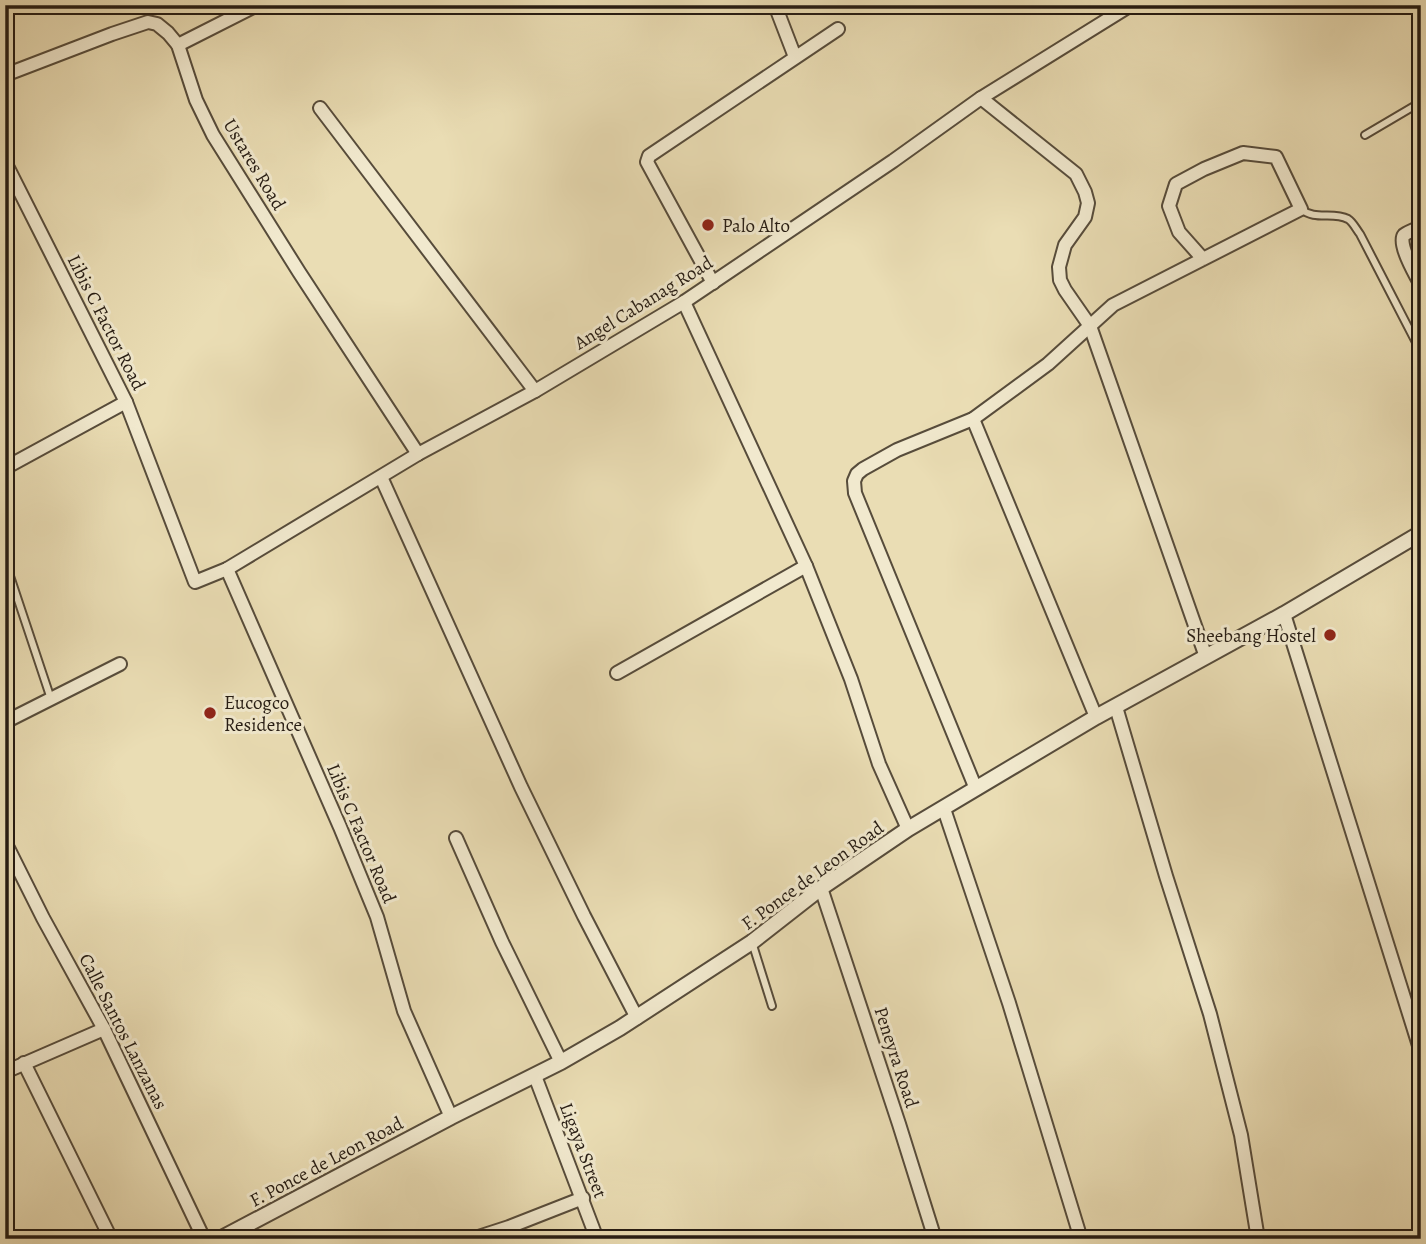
<svg xmlns="http://www.w3.org/2000/svg" width="1426" height="1244" font-family="Alegreya,serif">
  <style>
    .lines { fill: none; stroke-linecap: round; stroke-linejoin: round }
    .service-casing { stroke: #574c3b; stroke-width: 10 }
    .minor-casing { stroke: #574c3b; stroke-width: 16 }
    .tertiary-casing { stroke: #574c3b; stroke-width: 18 }
    .service { stroke: #f1e9ce; stroke-width: 6 }
    .minor { stroke: #f1e9ce; stroke-width: 12 }
    .tertiary { stroke: #f1e9ce; stroke-width: 14 }
    .poi-dot { fill: #8f2418; stroke: #f1e9ce; stroke-width: 2.5 }
    .labels { text-anchor: middle; stroke-width: 6; stroke-linejoin: round; paint-order: stroke }
    .street-label { font-size: 19px; fill: #261c13; stroke: #f1e9ce }
    .poi-label { font-size: 19px; fill: #261c13; stroke: #f1e9ce; text-anchor: start }
  </style>
  <rect width="100%" height="100%" fill="#eaddb4"/>
  <filter id="stains"><feTurbulence type="fractalNoise" baseFrequency=".00286" numOctaves="4"/><feColorMatrix values="0 0 0 0 .2 0 0 0 0 .09 0 0 0 0 .02 0 0 0 .5 -.17"/></filter>
  <radialGradient id="worn" r=".72"><stop offset=".6" stop-color="#630" stop-opacity="0"/><stop offset="1" stop-color="#630" stop-opacity=".3"/></radialGradient>
  <g class="lines">
    <defs>
      <g id="service">
        <path d="M1365 135 1421 102"/>
        <path d="M1301 209C1315 221 1333 211 1348 219 1353 222 1356 229 1360 234L1421 352"/>
        <path d="M5 561 51 699"/>
        <path d="M752 942 772 1006"/>
      </g>
      <g id="minor">
        <path d="M775 5 795 57"/>
        <path d="M178 45 257 5"/>
        <path d="M5 75 112 34 148 22 157 24 168 33 178 45 196 100 213 135 299 272 418 454"/>
        <path d="M981 98 1076 174 1085 192 1088 203 1085 217 1065 245 1059 267 1060 280 1065 290 1090 326 1206 657"/>
        <path d="M320 108 535 391"/>
        <path d="M5 162 126 402 195 582 227 569 418 454 535 391 684 302 893 161 981 98 1131 5"/>
        <path d="M1421 227C1416 229 1408 232 1404 235 1397 243 1416 276 1421 285"/>
        <path d="M713 283 647 162 649 156 838 29"/>
        <path d="M684 302 806 566 851 679 879 764 908 829"/>
        <path d="M973 419 1096 717"/>
        <path d="M5 468 126 402"/>
        <path d="M381 477 521 787 584 916 637 1018"/>
        <path d="M227 569 340 827 377 917 404 1011 451 1117"/>
        <path d="M1284 614 1421 1052"/>
        <path d="M617 673 806 566"/>
        <path d="M1116 707 1166 876 1210 1014 1241 1135 1258 1239"/>
        <path d="M5 722 120 664"/>
        <path d="M976 789 855 493 854 481 857 474 863 469 897 450 973 419 1048 364 1113 305 1301 209 1276 157 1243 153 1204 169 1176 184 1169 206 1179 232 1203 259"/>
        <path d="M944 809 1009 1003 1081 1239"/>
        <path d="M456 838 502 942 561 1062"/>
        <path d="M5 842 43 918 104 1029 204 1239"/>
        <path d="M821 888 899 1124 935 1239"/>
        <path d="M24 1063 111 1239"/>
        <path d="M5 1072 104 1029"/>
        <path d="M535 1076 597 1239"/>
        <path d="M472 1239 509 1227 583 1198"/>
      </g>
      <path id="tertiary" d="M220 1239 451 1117 561 1062 620 1028 752 942 821 888 908 829 1096 717 1284 614 1421 533"/>
    </defs>
    <use href="#service" class="service-casing"/>
    <use href="#minor" class="minor-casing"/>
    <use href="#tertiary" class="tertiary-casing"/>
    <use href="#service" class="service"/>
    <use href="#minor" class="minor"/>
    <use href="#tertiary" class="tertiary"/>
  </g>
  <g class="poi-dot">
    <circle cx="708" cy="225" r="7"/>
    <circle cx="1330" cy="635" r="7"/>
    <circle cx="210" cy="713" r="7"/>
  </g>
  <g class="labels">
    <g class="street-label">
      <text transform="translate(255 164) rotate(59)" y="7">Ustares Road</text>
      <text transform="translate(643 302) rotate(-32)" y="7">Angel Cabanag Road</text>
      <text transform="translate(107 322) rotate(63)" y="7">Libis C Factor Road</text>
      <text transform="translate(362 833) rotate(67)" y="7">Libis C Factor Road</text>
      <text transform="translate(812 875) rotate(-36)" y="7">F. Ponce de Leon Road</text>
      <text transform="translate(124 1031) rotate(63)" y="7">Calle Santos Lanzanas</text>
      <text transform="translate(897 1057) rotate(72)" y="7">Peneyra Road</text>
      <text transform="translate(584 1150) rotate(69)" y="7">Ligaya Street</text>
      <text transform="translate(326 1161) rotate(-28)" y="7">F. Ponce de Leon Road</text>
    </g>
    <g class="poi-label">
      <text x="722" y="232">Palo Alto</text>
      <text x="1316" y="642" text-anchor="end">Sheebang Hostel</text>
      <text x="224" y="709">Eucogco<tspan x="224" dy="22">Residence</tspan></text>
    </g>
  </g>
  <rect width="1426" height="1244" fill="none" stroke="#eaddb4" stroke-width="28"/>
  <rect x="7" y="7" width="1412" height="1230" fill="none" stroke="#261c13" stroke-width="3.5"/>
  <rect x="14" y="14" width="1398" height="1216" fill="none" stroke="#261c13" stroke-width="2"/>
  <rect width="100%" height="100%" filter="url(#stains)"/>
  <rect width="100%" height="100%" fill="url(#worn)"/>
</svg>
